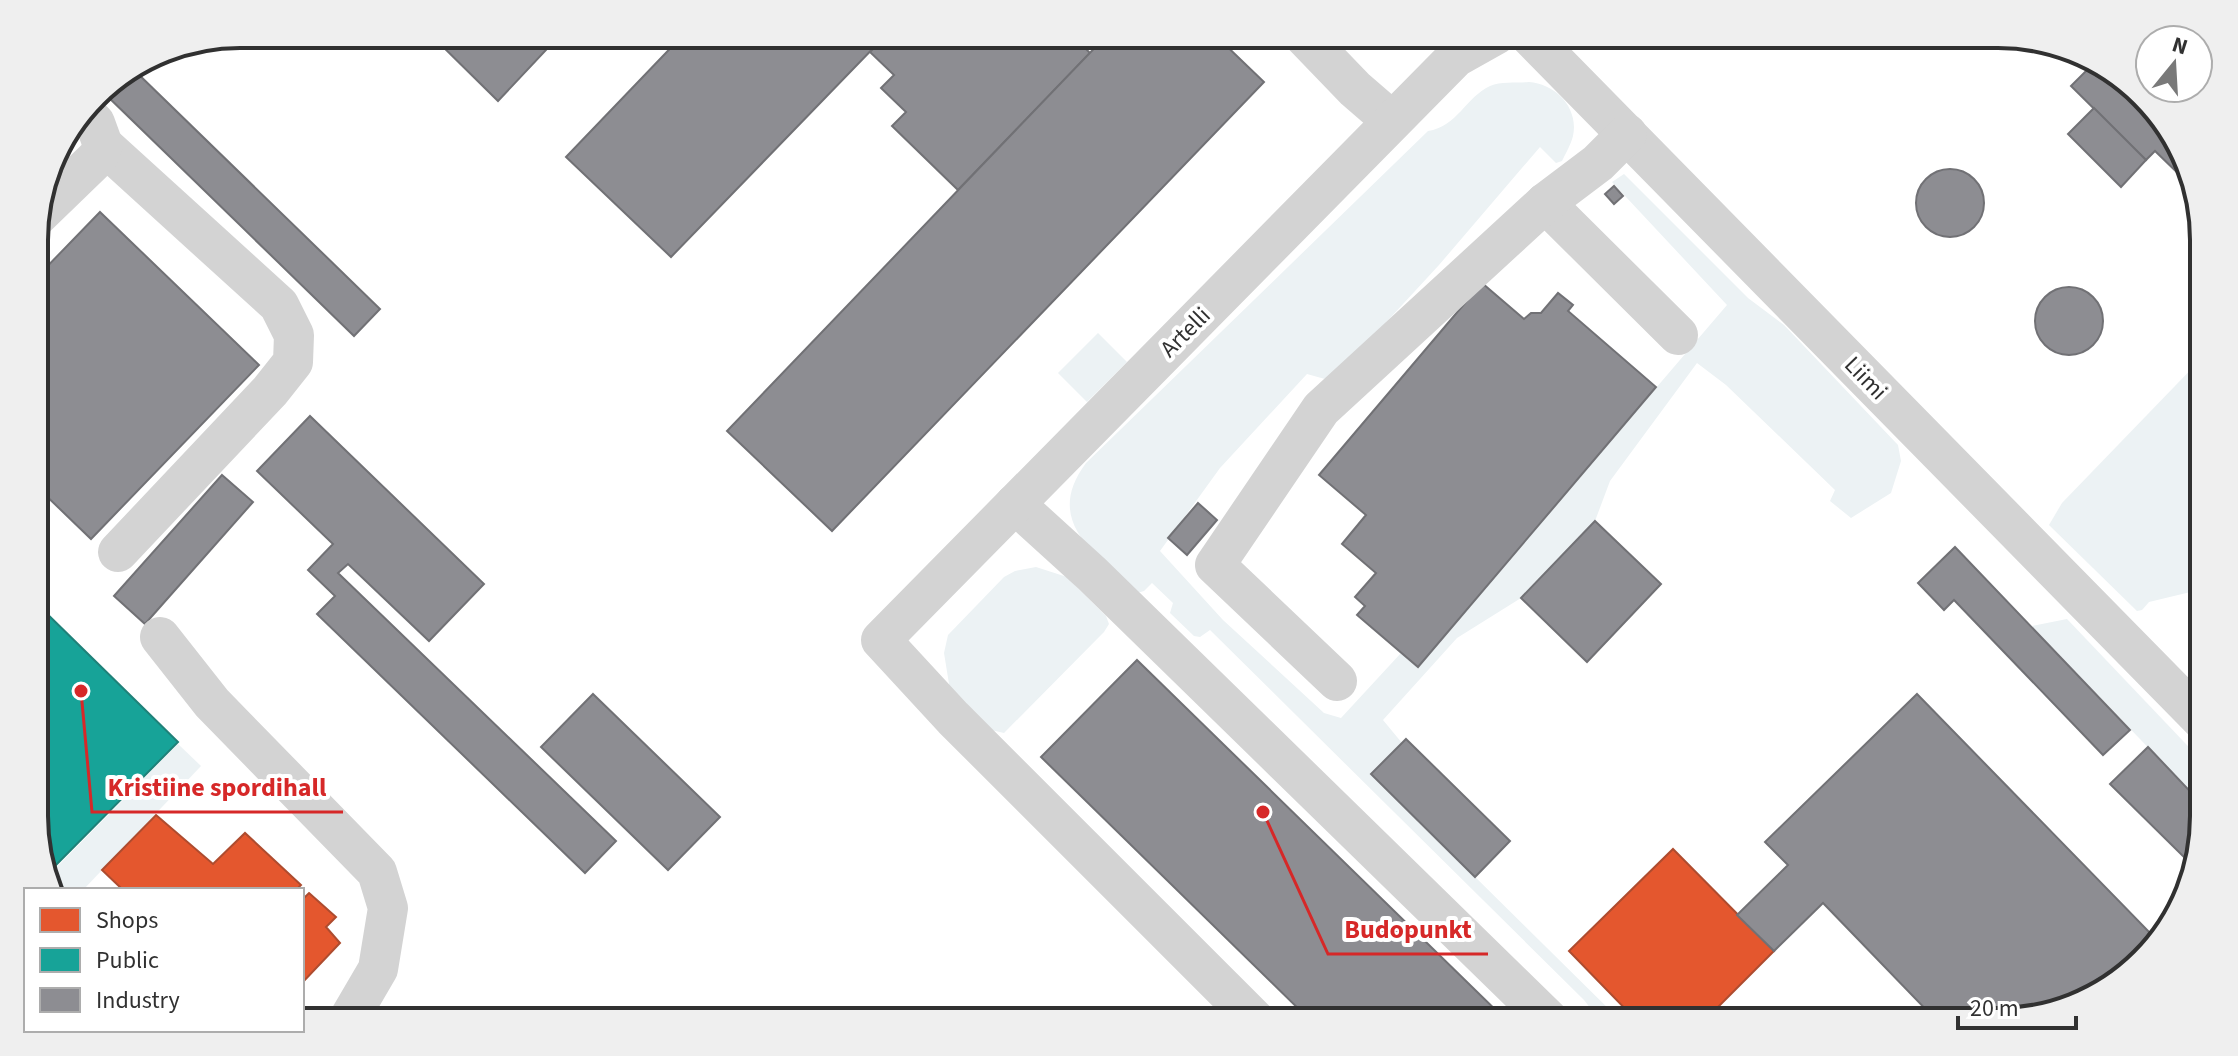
<svg xmlns="http://www.w3.org/2000/svg" width="2238" height="1056" font-family="'Source Sans 3',sans-serif">
  <style>
    .green { fill: #ecf2f4 }
    .shops { fill: #e4572e; stroke: #ae4c2f; stroke-width: 2 }
    .public { fill: #17a398; stroke: #1f8179; stroke-width: 2 }
    .industry { fill: #8d8d92; stroke: #717175; stroke-width: 2 }
    .lines { fill: none; stroke-linecap: round; stroke-linejoin: round }
    .minor { stroke: #d3d3d3; stroke-width: 40 }
    .labels { text-anchor: middle; stroke-width: 8; stroke-linejoin: round; paint-order: stroke }
    .street-label { font-size: 24px; fill: #313131; stroke: #fff }
    .rim { fill: none; stroke: #313131; stroke-width: 4 }
    .leader { fill: none; stroke: #d62828; stroke-width: 3 }
    .callout-dot { fill: #d62828; stroke: #fff; stroke-width: 3 }
    .callout-label { font-size: 26px; text-anchor: middle; font-weight: bold; fill: #d62828; stroke: #fff; stroke-width: 8; stroke-linejoin: round; paint-order: stroke }
  </style>
  <rect width="100%" height="100%" fill="#fff"/>
  <g class="green">
    <path d="M1529 82C1556 84 1579 108 1573 136 1571 144 1566 153 1562 161L1556 163 1540 147 1439 265 1332 381 1307 374 1220 468 1160 551 1223 620 1324 713 1341 718 1401 653 1418 666 1727 305 1612 182 1624 174 1748 298 1784 325 1898 445 1901 461 1891 493 1851 518 1830 501 1835 490 1726 385 1697 363 1610 481 1595 521 1521 598 1457 638 1383 720 1402 743 1372 775 1622 1022H1601L1584 1000 1210 630 1200 637 1194 636 1170 613 1173 603 1152 583 1144 591 1137 593C1097 555 1042 522 1086 463L1428 131C1457 127 1466 97 1490 86 1502 81 1517 83 1529 82Z"/>
    <path d="M1098 333 1127 362 1087 402 1058 373Z"/>
    <path d="M2203 357V589L2149 602 2142 610 2137 611 2049 525 2062 503Z"/>
    <path d="M1036 567 1067 577 1106 616 1109 624 1104 632 1004 733 987 729 950 690 944 653 948 635 1004 577 1015 571Z"/>
    <path d="M2067 619 2204 763V806L2032 626Z"/>
    <path d="M178 744 201 766 83 890H55L49 875Z"/>
  </g>
  <g class="shops">
    <path d="M156 815 213 864 245 833 301 885 296 890H123L102 870Z"/>
    <path d="M1673 849 1774 951 1703 1022H1638L1569 951Z"/>
    <path d="M309 893 336 917 326 927 340 943 302 983V900Z"/>
  </g>
  <path class="public" d="M35 602 178 742 50 871 45 866 36 843Z"/>
  <g class="industry">
    <path d="M430 34H561L498 101Z"/>
    <path d="M684 34H887L671 257 566 157Z"/>
    <path d="M887 34H1071L1090 53 958 190 892 126 906 112 881 88 894 75 870 52Z"/>
    <path d="M1108 34H1214L1264 82 832 531 727 431Z"/>
    <path d="M2094 63 2162 115 2187 178 2185 180 2155 151 2146 160 2071 86Z"/>
    <path d="M132 68 380 309 354 336 101 90Z"/>
    <path d="M2094 108 2146 160 2121 187 2068 134Z"/>
    <circle cx="1950" cy="203" r="34"/>
    <path d="M1614 186 1623 196 1614 204 1605 194Z"/>
    <path d="M100 212 259 365 91 539 35 485V279Z"/>
    <path d="M1482 283 1524 319 1531 313H1541L1558 293 1573 305 1568 311 1656 387 1418 667 1357 615 1365 606 1355 597 1376 573 1342 544 1366 515 1319 475Z"/>
    <circle cx="2069" cy="321" r="34"/>
    <path d="M310 416 484 584 429 641 348 564 338 573 616 841 585 873 317 614 335 596 308 570 333 544 257 471Z"/>
    <path d="M222 475 253 502 145 624 114 596Z"/>
    <path d="M1198 503 1217 520 1187 555 1168 538Z"/>
    <path d="M1595 521 1661 584 1587 662 1521 598Z"/>
    <path d="M1955 547 2130 730 2103 755 1954 600 1944 610 1918 583Z"/>
    <path d="M1137 660 1508 1022H1312L1041 757Z"/>
    <path d="M593 694 720 817 668 870 541 747Z"/>
    <path d="M1917 694 2154 937 2113 987 2011 1022H1938L1823 903 1774 951 1737 915 1788 865 1765 842Z"/>
    <path d="M1406 739 1510 841 1475 877 1371 774Z"/>
    <path d="M2148 747 2204 806 2194 867 2110 784Z"/>
  </g>
  <g class="lines">
    <g class="minor">
      <path d="M1302 34 1355 89 1392 121"/>
      <path d="M1528 34 2204 722"/>
      <path d="M103 145 279 305 294 335 293 362 270 391 118 552"/>
      <path d="M1545 203 1678 335"/>
      <path d="M37 216 98 157 103 145 95 123 84 112"/>
      <path d="M1015 504 1092 574 1551 1022"/>
      <path d="M160 637 212 703 377 872 388 908 378 969 347 1022"/>
      <path d="M1337 681 1215 565 1321 409 1545 203 1598 163 1627 134"/>
      <path d="M1257 1022 953 718 881 640 1456 57 1497 34"/>
    </g>
  </g>
  <g class="labels">
    <g class="street-label">
      <text transform="translate(1185 332) rotate(-45)" y="8">Artelli</text>
      <text transform="translate(1866 378) rotate(46)" y="8">Liimi</text>
    </g>
  </g>
  <path d="M0 0H2238V1056H0ZM240 48H1998A192 192 0 0 1 2190 240V816A192 192 0 0 1 1998 1008H240A192 192 0 0 1 48 816V240A192 192 0 0 1 240 48Z" fill="#efefef" fill-rule="evenodd"/>
  <path class="rim" d="M240 48H1998A192 192 0 0 1 2190 240V816A192 192 0 0 1 1998 1008H240A192 192 0 0 1 48 816V240A192 192 0 0 1 240 48Z"/>
  <path class="leader" d="M81 691L92 812H343M1263 812L1328 954H1488"/>
  <g class="callout-dot">
    <circle cx="81" cy="691" r="8"/>
    <circle cx="1263" cy="812" r="8"/>
  </g>
  <g class="callout-label">
    <text x="217" y="796">Kristiine spordihall</text>
    <text x="1408" y="938">Budopunkt</text>
  </g>
  <rect x="24" y="888" width="280" height="144" fill="#ffffff" stroke="#adadad" stroke-width="2"/>
  <rect x="40" y="908" width="40" height="24" fill="#e4572e" stroke="#adadad" stroke-width="2"/>
  <text x="96" y="928" font-size="24" fill="#313131">Shops</text>
  <rect x="40" y="948" width="40" height="24" fill="#17a398" stroke="#adadad" stroke-width="2"/>
  <text x="96" y="968" font-size="24" fill="#313131">Public</text>
  <rect x="40" y="988" width="40" height="24" fill="#8d8d92" stroke="#adadad" stroke-width="2"/>
  <text x="96" y="1008" font-size="24" fill="#313131">Industry</text>
  <g transform="translate(2174 64) rotate(18)"><circle r="38" fill="#ffffff" stroke="#adadad" stroke-width="2"/>
  <path d="M0-6L14 30L0 20L-14 30Z" fill="#797979"/>
  <text y="-12" font-size="22" font-weight="bold" text-anchor="middle" fill="#313131">N</text>
  </g>
  <path d="M1958 1016v12h118v-12" fill="none" stroke="#313131" stroke-width="4"/>
  <text x="1970" y="1016" font-size="24" fill="#313131" stroke="#ffffff" stroke-width="6" paint-order="stroke">20 m</text>
</svg>
